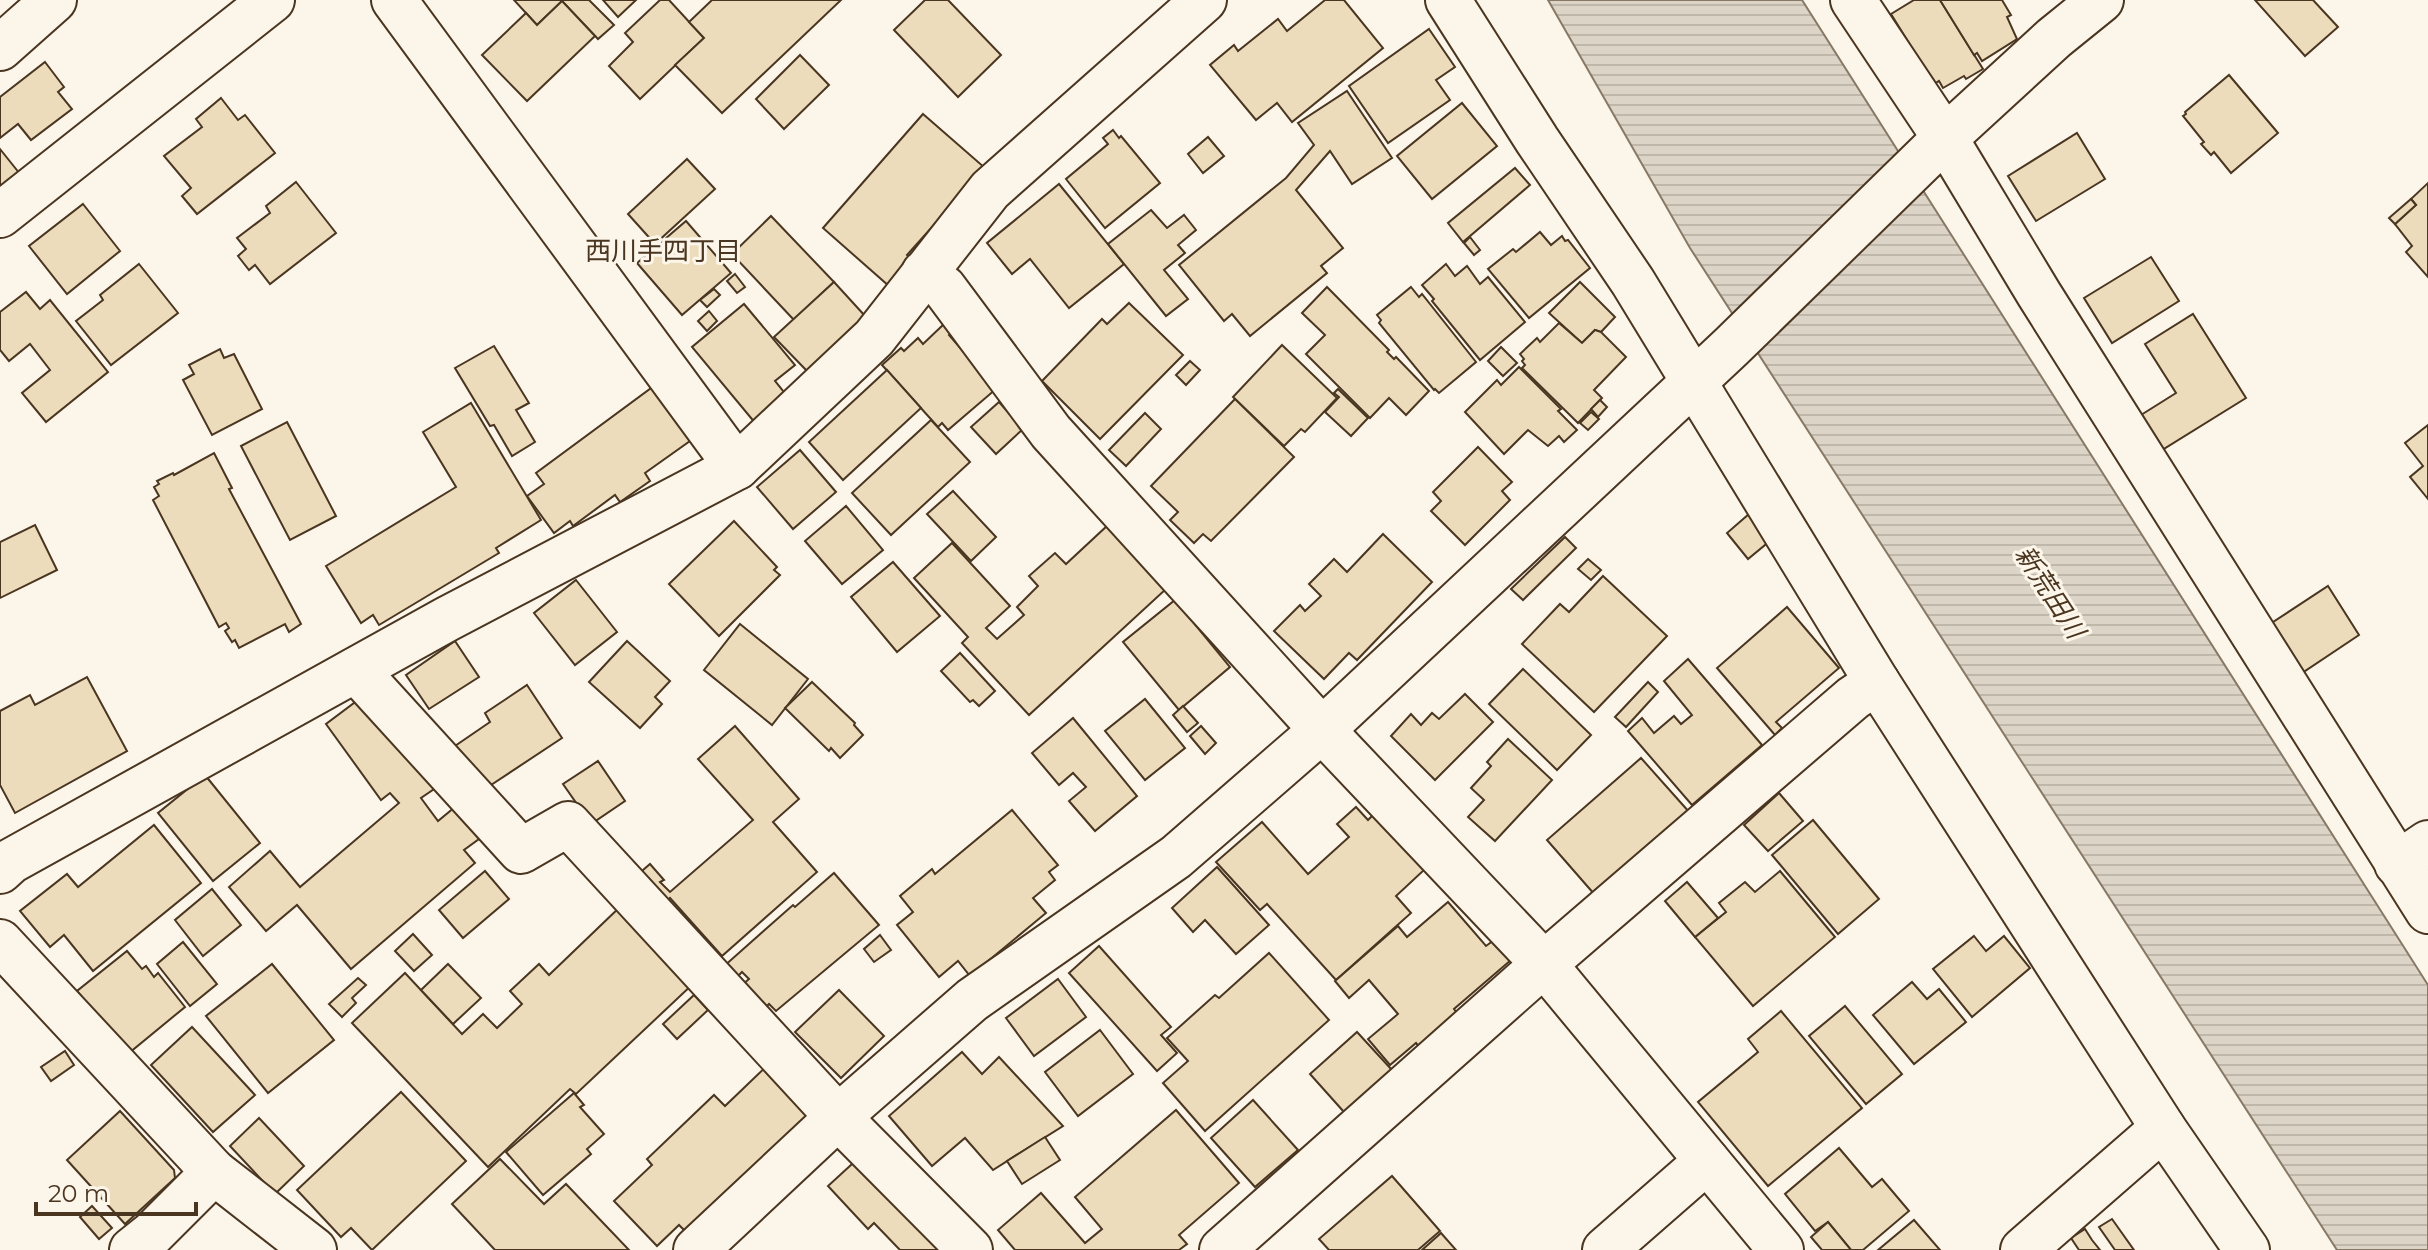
<svg xmlns="http://www.w3.org/2000/svg" width="2428" height="1250" font-family="Montserrat,'Noto Sans JP',sans-serif">
  <style>
    .water { fill: url(#water-rules); stroke: #887966; stroke-width: 2 }
    .building { fill: #ecdcbc; stroke: #4a3520; stroke-width: 2 }
    .lines { fill: none; stroke-linecap: round; stroke-linejoin: round }
    .minor-casing { stroke: #4a3520; stroke-width: 48 }
    .minor { stroke: #fbf6e9; stroke-width: 44 }
    .labels { text-anchor: middle; stroke-width: 6; stroke-linejoin: round; paint-order: stroke }
    .neighbourhood-label { font-size: 26px; fill: #4a3520; stroke: #fbf6e9 }
    .water-label { font-size: 26px; font-style: italic; fill: #4a3520; stroke: #fbf6e9 }
  </style>
  <defs>
    <pattern id="water-rules" width="6" height="5" patternUnits="userSpaceOnUse" patternTransform="scale(2)"><rect width="6" height="5" fill="#dcd4c6"/><path d="M0 2.5h6" fill="none" stroke="#beb7aa"/></pattern>
  </defs>
  <rect width="100%" height="100%" fill="#fbf6e9"/>
  <path class="water" d="M1548 0H1802L2428 985V1250H2337L1690 248Z"/>
  <g class="building">
    <path d="M514 0H561L562 1 537 25Z"/>
    <path d="M561 0H589L614 25 598 39Z"/>
    <path d="M603 0H636L618 17Z"/>
    <path d="M660 0H669L704 38 640 99 609 66 633 42 625 33Z"/>
    <path d="M712 0H841L722 113 675 65 704 38 689 22Z"/>
    <path d="M925 0H948L1001 55 958 97 894 30Z"/>
    <path d="M1325 0H1344L1383 48 1292 122 1277 103 1256 120 1210 65 1234 45 1238 51 1278 19 1287 31Z"/>
    <path d="M1914 0H1940L1983 69 1966 79 1964 76 1943 88 1939 81 1934 84 1891 14Z"/>
    <path d="M1940 0H2002L2011 15 2007 17 2017 39 1982 61 1977 53 1974 55Z"/>
    <path d="M2255 0H2313L2338 27 2305 56Z"/>
    <path d="M562 1 595 36 527 101 482 55 526 13 537 25Z"/>
    <path d="M1429 29 1455 67 1436 80 1450 100 1388 143 1349 86Z"/>
    <path d="M800 55 829 85 784 129 756 99Z"/>
    <path d="M45 62 64 87 58 92 72 109 31 140 18 124 0 138V97Z"/>
    <path d="M2229 75 2278 133 2231 173 2214 152 2211 155 2201 144 2204 142 2183 116 2186 114 2185 112Z"/>
    <path d="M1347 91 1392 158 1352 184 1330 151 1296 190 1343 248 1321 266 1327 273 1250 336 1232 314 1224 321 1179 265 1286 178 1314 145 1298 123Z"/>
    <path d="M221 98 238 120 245 115 275 153 197 214 182 196 191 188 164 156 202 127 196 119Z"/>
    <path d="M1462 103 1497 146 1432 199 1397 156Z"/>
    <path d="M923 114 985 168 907 255 912 260 889 286 823 228Z"/>
    <path d="M1113 130 1119 138 1121 136 1160 183 1105 228 1066 179 1108 144 1103 138Z"/>
    <path d="M2077 133 2105 179 2036 221 2008 176Z"/>
    <path d="M1208 137 1224 156 1203 173 1188 154Z"/>
    <path d="M0 149 20 174 0 190Z"/>
    <path d="M687 159 715 189 655 244 628 214Z"/>
    <path d="M1515 168 1530 185 1463 242 1448 223Z"/>
    <path d="M296 182 336 233 270 284 255 265 249 270 238 256 246 249 237 238 270 213 266 206Z"/>
    <path d="M2428 183V277L2406 252 2412 246 2395 224 2416 205 2411 199Z"/>
    <path d="M1059 184 1124 264 1069 308 1030 259 1012 274 987 243Z"/>
    <path d="M2411 199 2416 205 2395 224 2389 218Z"/>
    <path d="M83 204 120 251 67 294 29 246Z"/>
    <path d="M1151 210 1167 228 1184 215 1196 230 1178 245 1185 253 1164 270 1188 299 1166 316 1108 244Z"/>
    <path d="M771 216 834 282 794 320 732 254Z"/>
    <path d="M686 221 731 273 682 315 637 263Z"/>
    <path d="M1540 232 1551 245 1562 236 1565 241 1568 240 1590 268 1529 318 1488 269 1513 249 1516 252Z"/>
    <path d="M1470 237 1480 250 1474 255 1464 243Z"/>
    <path d="M2151 257 2179 301 2112 343 2084 298Z"/>
    <path d="M139 264 178 313 111 365 76 321 103 300 100 295Z"/>
    <path d="M1446 264 1455 276 1467 266 1480 284 1488 277 1525 322 1480 360 1432 301 1434 299 1422 285Z"/>
    <path d="M735 274 745 287 737 293 727 281Z"/>
    <path d="M834 282 866 317 808 372 774 337Z"/>
    <path d="M1580 282 1615 317 1601 332 1595 330 1582 343 1549 313Z"/>
    <path d="M1327 287 1389 350 1387 352 1394 359 1396 357 1429 391 1406 415 1389 398 1370 418 1306 354 1325 335 1302 313Z"/>
    <path d="M1411 287 1419 297 1422 294 1476 362 1439 393 1435 389 1434 390 1379 323 1381 320 1377 315Z"/>
    <path d="M714 289 720 295 707 307 700 300Z"/>
    <path d="M26 292 40 309 50 300 108 372 46 422 22 393 50 370 30 344 9 361 0 350V312Z"/>
    <path d="M1129 303 1183 355 1100 439 1042 381 1102 319 1107 324Z"/>
    <path d="M744 304 795 365 775 381 788 397 756 424 692 347Z"/>
    <path d="M709 311 717 321 707 331 698 321Z"/>
    <path d="M2193 314 2246 398 2162 450 2141 415 2176 393 2145 344Z"/>
    <path d="M945 323 952 332 949 335 996 389 948 430 942 423 938 427 882 365 901 348 904 351 918 338 923 344Z"/>
    <path d="M1559 323 1582 343 1595 330 1601 332 1626 357 1594 390 1602 398 1578 423 1522 368 1525 365 1522 361 1524 359 1520 354 1537 338 1540 342Z"/>
    <path d="M1282 345 1337 398 1305 432 1301 429 1284 446 1233 397Z"/>
    <path d="M494 346 529 403 516 410 535 442 512 456 494 425 490 426 455 368Z"/>
    <path d="M1501 347 1517 363 1503 376 1488 361Z"/>
    <path d="M220 349 224 358 234 354 262 409 212 435 183 380 194 374 189 365Z"/>
    <path d="M1190 361 1200 370 1186 385 1176 375Z"/>
    <path d="M1519 367 1561 409 1558 411 1577 430 1564 442 1559 436 1548 446 1528 430 1504 454 1465 412 1497 380 1501 385Z"/>
    <path d="M887 370 921 408 843 480 809 442Z"/>
    <path d="M658 383 697 436 645 473 650 481 620 502 615 495 573 526 570 521 554 533 527 496 544 484 536 473Z"/>
    <path d="M1338 389 1368 418 1351 436 1325 412 1339 397 1334 393Z"/>
    <path d="M1235 399 1294 457 1211 541 1203 534 1194 543 1170 520 1178 512 1151 486Z"/>
    <path d="M1600 400 1607 407 1598 417 1591 409Z"/>
    <path d="M999 402 1023 429 996 454 971 427Z"/>
    <path d="M471 403 541 520 496 548 499 553 379 625 373 615 361 623 326 566 456 487 423 432Z"/>
    <path d="M1591 412 1599 419 1588 430 1580 423Z"/>
    <path d="M1145 413 1161 429 1126 466 1109 450Z"/>
    <path d="M931 420 970 462 891 535 852 493Z"/>
    <path d="M287 422 336 516 290 540 241 446Z"/>
    <path d="M2428 425V499L2410 477 2423 466 2405 443Z"/>
    <path d="M1478 447 1512 482 1502 491 1510 500 1465 545 1431 511 1441 501 1433 492Z"/>
    <path d="M800 450 836 492 793 529 757 487Z"/>
    <path d="M214 453 232 488 229 489 301 624 289 632 285 624 239 648 235 640 232 642 225 631 229 628 226 623 219 627 153 500 159 496 154 487 159 484 157 481 173 473 174 475Z"/>
    <path d="M953 491 996 537 971 561 927 514Z"/>
    <path d="M846 506 883 550 842 584 805 541Z"/>
    <path d="M1749 514 1771 540 1748 559 1727 533Z"/>
    <path d="M734 521 777 567 774 570 780 575 719 636 669 584Z"/>
    <path d="M35 525 57 570 0 598V542Z"/>
    <path d="M1108 525 1166 589 1029 715 962 643 968 637 914 578 952 543 1010 606 986 628 997 639 1024 615 1017 607 1038 586 1029 576 1055 553 1066 564Z"/>
    <path d="M1383 534 1432 582 1357 660 1349 653 1324 679 1274 631 1300 605 1305 611 1321 596 1309 584 1334 559 1347 572Z"/>
    <path d="M1565 537 1576 548 1523 600 1511 589Z"/>
    <path d="M1588 559 1601 570 1591 580 1578 569Z"/>
    <path d="M893 562 940 616 897 652 851 597Z"/>
    <path d="M1603 576 1667 636 1594 712 1522 644 1560 604 1569 612Z"/>
    <path d="M576 580 617 632 575 665 534 613Z"/>
    <path d="M2328 586 2359 635 2302 673 2270 624Z"/>
    <path d="M1175 600 1230 667 1179 710 1123 642Z"/>
    <path d="M1787 607 1839 668 1776 722 1782 728 1775 735 1717 668Z"/>
    <path d="M740 624 808 679 772 725 704 670Z"/>
    <path d="M455 641 479 677 429 709 406 675Z"/>
    <path d="M627 641 670 681 655 697 662 704 640 728 589 682Z"/>
    <path d="M960 653 995 691 979 706 973 700 970 702 941 671Z"/>
    <path d="M1688 659 1762 745 1692 805 1628 731 1642 718 1654 733 1674 716 1681 724 1692 715 1664 681Z"/>
    <path d="M1523 669 1591 735 1557 770 1489 704Z"/>
    <path d="M87 677 127 751 15 813 0 785V711L30 695 35 705Z"/>
    <path d="M812 682 855 723 854 725 863 735 840 758 831 748 829 751 785 708Z"/>
    <path d="M1648 682 1658 692 1626 727 1615 717Z"/>
    <path d="M527 685 562 738 485 789 455 746 490 722 485 713Z"/>
    <path d="M370 691 440 785 421 798 438 821 455 807 479 839 464 850 475 863 351 969 297 905 266 931 229 887 270 851 300 887 399 803 390 793 381 800 326 724Z"/>
    <path d="M1465 694 1493 722 1435 780 1391 736 1411 714 1421 725 1432 713 1439 719Z"/>
    <path d="M1145 699 1185 748 1145 780 1105 731Z"/>
    <path d="M1183 706 1198 723 1187 732 1173 715Z"/>
    <path d="M1073 718 1137 796 1095 831 1069 801 1086 787 1073 773 1059 785 1032 753Z"/>
    <path d="M735 726 799 799 773 822 817 872 722 956 670 898 661 906 635 877 650 864 664 880 660 882 670 892 753 820 698 759Z"/>
    <path d="M1201 726 1216 743 1205 754 1190 736Z"/>
    <path d="M1508 739 1552 780 1495 841 1468 817 1484 800 1471 788 1491 766 1487 762Z"/>
    <path d="M1641 758 1690 813 1595 895 1547 840Z"/>
    <path d="M598 761 625 801 591 824 563 784Z"/>
    <path d="M205 775 260 843 213 881 158 813Z"/>
    <path d="M1779 793 1803 821 1768 851 1744 825Z"/>
    <path d="M1356 807 1368 820 1374 814 1424 870 1396 896 1411 913 1336 980 1267 904 1260 910 1216 862 1262 822 1308 874 1349 837 1337 824Z"/>
    <path d="M1012 810 1058 865 1049 872 1055 880 1033 898 1046 913 970 976 958 961 939 977 897 925 913 912 900 896 932 869 935 874Z"/>
    <path d="M1813 820 1879 899 1838 934 1772 855Z"/>
    <path d="M154 825 201 883 93 971 64 935 50 947 20 911 67 874 78 887Z"/>
    <path d="M1217 867 1269 925 1236 954 1205 920 1193 932 1172 908Z"/>
    <path d="M485 871 509 899 463 938 439 910Z"/>
    <path d="M1780 871 1835 937 1753 1006 1695 937 1726 912 1719 903 1745 882 1755 892Z"/>
    <path d="M834 873 879 925 776 1011 769 1004 764 1009 742 985 749 979 742 972 734 980 723 967 793 905 795 907Z"/>
    <path d="M1687 882 1718 918 1695 937 1665 901Z"/>
    <path d="M212 889 241 925 203 956 175 920Z"/>
    <path d="M1448 902 1486 946 1494 940 1511 960 1454 1009 1459 1016 1421 1049 1416 1043 1390 1065 1368 1039 1398 1014 1369 980 1349 998 1335 981 1398 926 1407 937Z"/>
    <path d="M622 905 695 982 576 1094 570 1089 488 1167 352 1023 405 973 462 1034 483 1014 497 1028 522 1004 510 991 539 964 549 975Z"/>
    <path d="M413 934 432 955 414 971 395 951Z"/>
    <path d="M880 935 891 950 874 962 864 949Z"/>
    <path d="M1974 936 1986 951 2004 936 2030 968 1972 1017 1933 969Z"/>
    <path d="M183 942 217 984 190 1006 157 964Z"/>
    <path d="M1099 946 1171 1027 1161 1035 1177 1053 1157 1071 1069 973Z"/>
    <path d="M127 951 142 969 146 966 154 977 158 973 185 1007 129 1053 77 991Z"/>
    <path d="M1269 953 1329 1020 1205 1131 1163 1083 1188 1061 1167 1038 1215 995 1219 998Z"/>
    <path d="M272 964 334 1040 268 1093 206 1016Z"/>
    <path d="M448 964 481 998 453 1024 421 990Z"/>
    <path d="M358 978 366 985 352 998 356 1003 342 1017 329 1004Z"/>
    <path d="M1058 979 1086 1017 1034 1056 1006 1018Z"/>
    <path d="M1912 982 1927 999 1939 989 1966 1022 1914 1064 1873 1015Z"/>
    <path d="M839 990 884 1036 841 1078 795 1032Z"/>
    <path d="M694 995 708 1010 677 1039 663 1024Z"/>
    <path d="M1845 1006 1902 1074 1866 1104 1809 1036Z"/>
    <path d="M1781 1011 1862 1108 1768 1186 1698 1102 1758 1052 1748 1039Z"/>
    <path d="M192 1027 255 1095 213 1132 151 1065Z"/>
    <path d="M1100 1030 1133 1074 1078 1116 1045 1072Z"/>
    <path d="M1357 1032 1392 1070 1344 1112 1310 1074Z"/>
    <path d="M65 1051 74 1065 51 1081 41 1067Z"/>
    <path d="M962 1052 982 1074 999 1057 1063 1126 993 1170 965 1138 932 1166 889 1116Z"/>
    <path d="M770 1063 814 1119 690 1236 679 1225 657 1246 614 1201 652 1165 647 1159 714 1095 725 1106Z"/>
    <path d="M401 1092 466 1161 372 1250 351 1228 341 1237 297 1190Z"/>
    <path d="M574 1093 584 1105 580 1107 604 1134 587 1149 591 1154 543 1195 506 1152Z"/>
    <path d="M1253 1100 1298 1150 1255 1187 1211 1138Z"/>
    <path d="M1176 1110 1239 1183 1179 1235 1187 1244 1179 1250H1015L998 1230 1041 1193 1085 1243 1102 1229 1075 1197Z"/>
    <path d="M120 1111 174 1170 175 1178 125 1224 67 1160Z"/>
    <path d="M259 1118 304 1166 275 1194 230 1146Z"/>
    <path d="M1045 1137 1060 1160 1022 1184 1007 1161Z"/>
    <path d="M1839 1148 1872 1187 1882 1179 1909 1211 1863 1250H1851L1828 1222 1815 1231 1785 1194Z"/>
    <path d="M863 1154 955 1250H900L874 1223 868 1229 828 1186Z"/>
    <path d="M500 1159 544 1204 566 1184 629 1250H495L452 1204Z"/>
    <path d="M1392 1176 1440 1231 1418 1250H1329L1319 1239Z"/>
    <path d="M92 1206 112 1228 99 1239 80 1217Z"/>
    <path d="M2112 1219 2134 1250H2115L2099 1227Z"/>
    <path d="M1914 1220 1940 1250H1878Z"/>
    <path d="M1828 1222 1851 1250H1822L1811 1237Z"/>
    <path d="M2085 1229 2092 1240 2100 1250H2079L2071 1238Z"/>
    <path d="M1441 1233 1456 1250H1422Z"/>
  </g>
  <g class="lines">
    <defs>
      <g id="minor">
        <path d="M394 0 737 467"/>
        <path d="M1448 0 1537 140 1633 282 1877 682 2163 1128 2247 1250"/>
        <path d="M1853 0 1945 138 2039 294 2428 911"/>
        <path d="M0 48 54 0"/>
        <path d="M0 215 272 0"/>
        <path d="M924 273 944 288 1051 432 1322 730 1544 964 1781 1250"/>
        <path d="M356 670 521 851 568 824 838 1117 970 1250"/>
        <path d="M2397 864 2428 843"/>
        <path d="M0 871 11 861 447 619 737 467 874 338 990 190 1204 0"/>
        <path d="M0 942 214 1172 314 1250"/>
        <path d="M132 1250 152 1234 214 1172"/>
        <path d="M696 1250 838 1117 972 1000 1176 857 1322 730 1731 347 1945 138 2054 38 2101 0"/>
        <path d="M1222 1250 1544 964 1853 698 1877 682"/>
        <path d="M1605 1250 1707 1161"/>
        <path d="M2023 1250 2163 1128"/>
      </g>
    </defs>
    <use href="#minor" class="minor-casing"/>
    <use href="#minor" class="minor"/>
  </g>
  <g class="labels">
    <g class="neighbourhood-label">
      <text x="663" y="260">西川手四丁目</text>
    </g>
    <g class="water-label">
      <text transform="translate(2050 592) rotate(57)" y="9">新荒田川</text>
    </g>
  </g>
  <path d="M36 1202v12h160v-12" fill="none" stroke="#4a3520" stroke-width="4"/>
  <text x="48" y="1202" font-size="24" fill="#4a3520" stroke="#fbf6e9" stroke-width="6" paint-order="stroke">20 m</text>
</svg>
